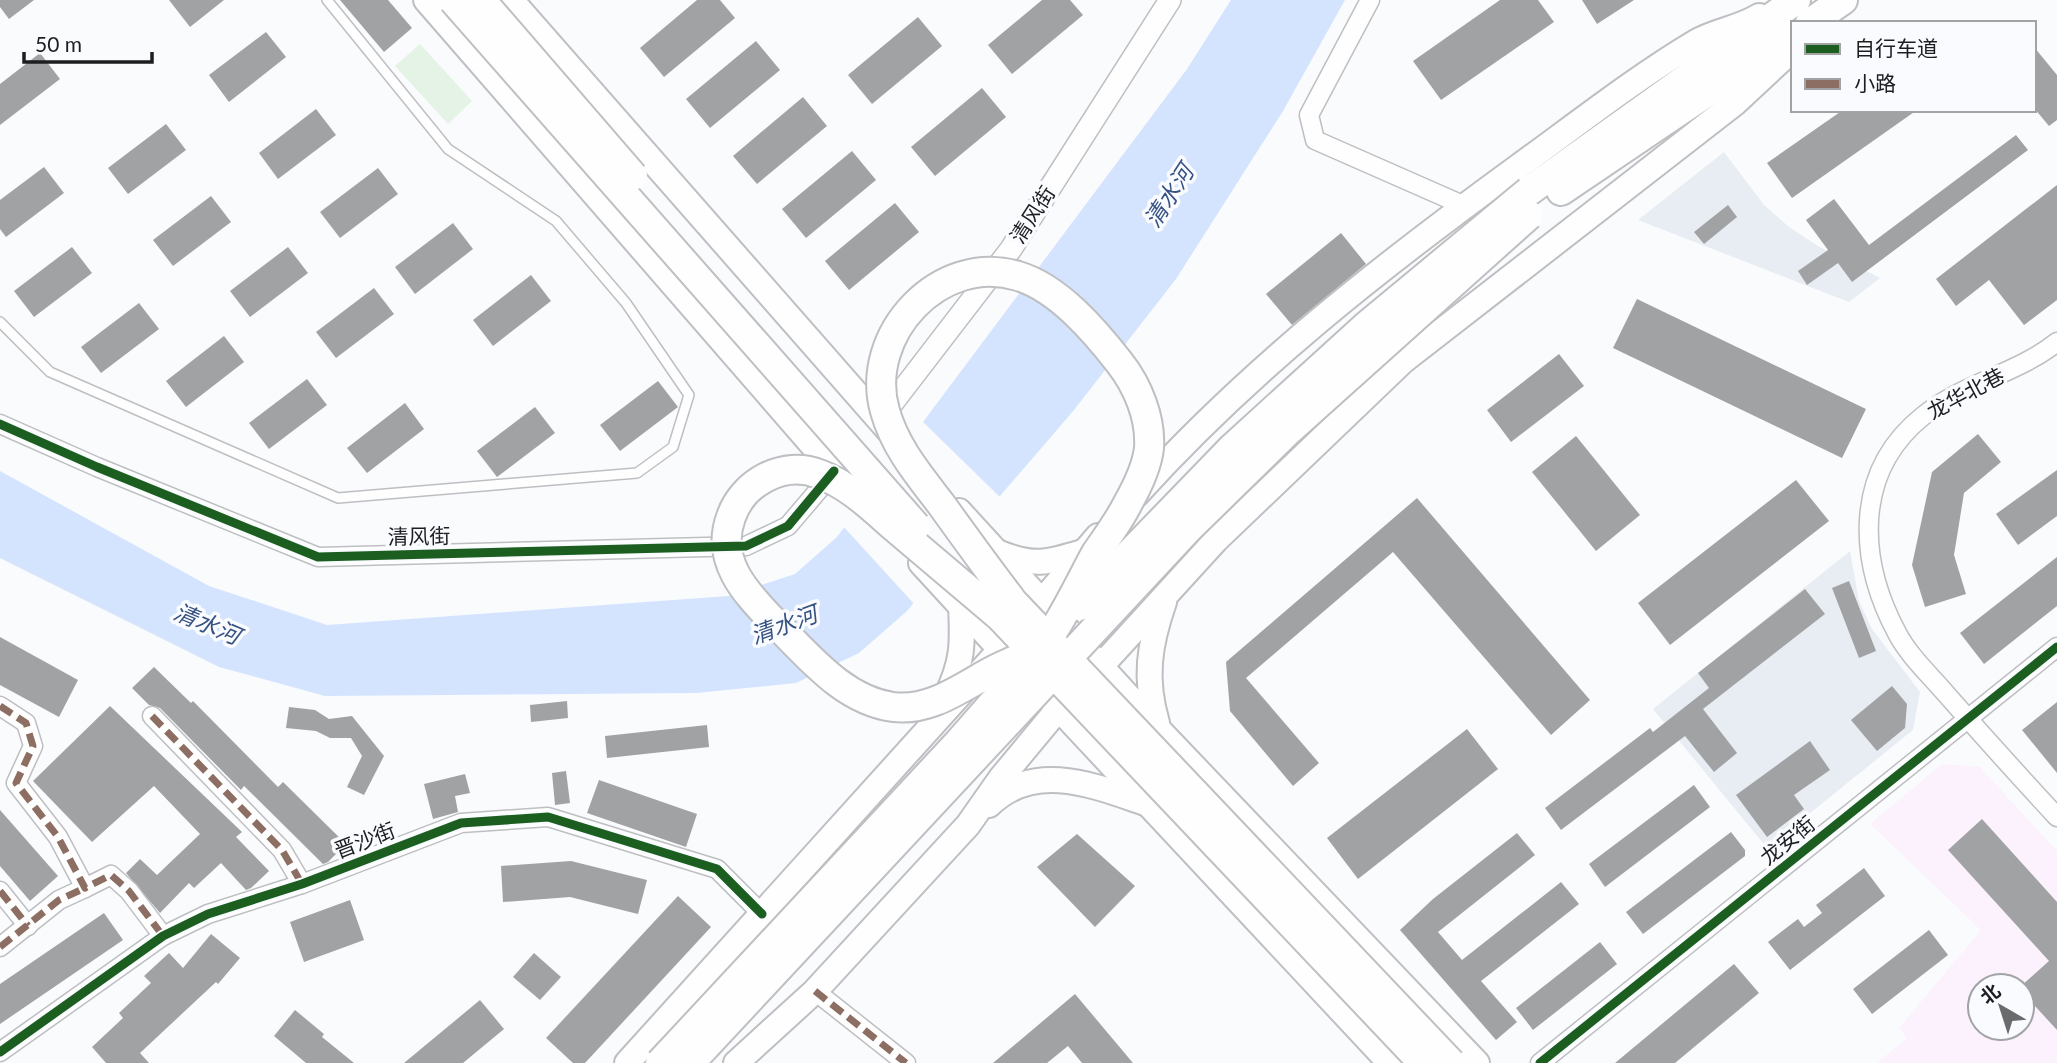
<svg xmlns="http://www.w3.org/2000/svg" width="2057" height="1063" font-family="Lato,'Noto Sans SC',sans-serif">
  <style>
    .built { fill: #e8edf3 }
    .medical { fill: #fbf2fd; fill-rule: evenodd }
    .green { fill: #e5f3e6 }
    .water { fill: #d4e4fe }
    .pier { fill: #fafbfd }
    .building { fill: #a1a2a4 }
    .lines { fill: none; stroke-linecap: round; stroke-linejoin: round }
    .service-casing { stroke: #bebfc2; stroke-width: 12 }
    .minor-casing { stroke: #bebfc2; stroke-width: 21 }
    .tertiary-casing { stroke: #bebfc2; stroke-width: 24 }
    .secondary-casing { stroke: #bebfc2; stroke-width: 28 }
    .primary-casing { stroke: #bebfc2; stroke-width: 32 }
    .service { stroke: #fefeff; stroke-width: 9 }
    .minor { stroke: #fefeff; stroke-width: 18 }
    .tertiary { stroke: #fefeff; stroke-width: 21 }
    .secondary { stroke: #fefeff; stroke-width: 24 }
    .primary { stroke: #fefeff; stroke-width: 28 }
    .primary-bridge-casing { stroke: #bebfc2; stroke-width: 32; stroke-linecap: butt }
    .primary-bridge { stroke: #fefeff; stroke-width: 28 }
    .quiet { stroke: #8d6e63; stroke-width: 7; stroke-dasharray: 14 7; stroke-linecap: butt }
    .cycleway-casing { stroke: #f9fbfe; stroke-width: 13 }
    .cycleway { stroke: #1b5e20; stroke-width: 9 }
    .labels { text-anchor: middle; stroke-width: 7; stroke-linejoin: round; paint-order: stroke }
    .street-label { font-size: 21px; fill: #1c1e20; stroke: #f9fbfe }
    .water-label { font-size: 23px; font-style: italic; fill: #365282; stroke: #f9fbfe }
  </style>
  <rect width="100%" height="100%" fill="#fafbfd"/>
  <g class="built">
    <path d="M1724 152 1764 205 1789 227 1818 246 1880 278 1849 302 1638 220Z"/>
    <path d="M1850 551 1859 601 1872 629 1920 692 1913 730 1767 848 1653 709Z"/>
  </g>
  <path class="medical" d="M1942 764 1980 767 2057 851V1063H1877L1907 1038 1899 1028 1981 930 1870 824ZM1980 986H2022V1028H1980Z"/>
  <path class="green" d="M420 44 472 101 448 124 395 66Z"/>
  <path class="water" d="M1231 0H1345L1283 111 1176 279 1074 410 994 503 907 611 859 653 796 683 696 693 325 696 219 667 0 558V471L209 586 327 625 728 596 795 574 837 537 1187 69Z"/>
  <path class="pier" d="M921 420 1002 499 916 606 842 525Z"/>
  <g class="building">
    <path d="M0 0H34L9 19 0 7Z"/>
    <path d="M169 0H224L190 27Z"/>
    <path d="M340 0H388L412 28 384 52Z"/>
    <path d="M697 0H720L735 18 664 77 640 48Z"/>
    <path d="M1042 0H1070L1083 15 1012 74 988 45Z"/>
    <path d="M1500 0H1538L1554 22 1441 100 1413 61Z"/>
    <path d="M1582 0H1634L1597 24Z"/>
    <path d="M918 17 942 46 872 104 848 75Z"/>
    <path d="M266 32 286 57 229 102 209 75Z"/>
    <path d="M756 41 780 70 710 128 686 99Z"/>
    <path d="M2034 47 2057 75V120L2049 126 2034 108Z"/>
    <path d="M40 53 60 79 0 125V84Z"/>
    <path d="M982 88 1006 117 935 176 911 147Z"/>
    <path d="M803 97 827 126 757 184 733 156Z"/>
    <path d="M316 109 336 135 278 179 259 153Z"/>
    <path d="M1843 110H1917L1792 198 1767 163Z"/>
    <path d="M166 124 186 150 128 194 108 168Z"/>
    <path d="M2016 135 2028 150 1852 282 1838 263 1807 285 1798 271 1828 250 1806 220 1834 199 1869 245Z"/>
    <path d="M852 151 876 180 806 238 782 209Z"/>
    <path d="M44 167 64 193 6 237 0 229V200Z"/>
    <path d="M378 168 398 194 340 238 320 212Z"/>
    <path d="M2057 185V300L2024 325 1989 280 1956 306 1936 279Z"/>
    <path d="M211 196 231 222 173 266 153 240Z"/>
    <path d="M895 203 919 232 849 290 825 261Z"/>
    <path d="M1728 205 1737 217 1704 244 1694 232Z"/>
    <path d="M453 223 473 249 415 294 395 267Z"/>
    <path d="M1341 233 1366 264 1292 325 1266 294Z"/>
    <path d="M72 247 92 273 34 317 14 291Z"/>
    <path d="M288 247 308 273 250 317 230 291Z"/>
    <path d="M531 275 551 301 493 346 473 320Z"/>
    <path d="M374 288 394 314 336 358 316 332Z"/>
    <path d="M1637 299 1866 409 1842 458 1613 348Z"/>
    <path d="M139 303 159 329 101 373 81 347Z"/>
    <path d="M224 336 244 362 186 407 166 381Z"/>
    <path d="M1559 354 1584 386 1511 442 1487 410Z"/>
    <path d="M307 379 327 405 269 449 249 423Z"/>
    <path d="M658 381 678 407 620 451 600 425Z"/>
    <path d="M405 403 424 429 367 473 347 448Z"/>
    <path d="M535 407 555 433 497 477 477 451Z"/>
    <path d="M1978 434 2001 462 1964 493 1954 555 1966 594 1925 607 1912 565 1932 472Z"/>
    <path d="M1576 436 1640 515 1596 551 1532 472Z"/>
    <path d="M2057 470V516L2018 545 1996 514Z"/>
    <path d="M1796 480 1829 521 1670 645 1638 603Z"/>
    <path d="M1417 498 1590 700 1551 735 1393 552 1246 678 1319 763 1293 786 1230 711 1226 662Z"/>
    <path d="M2057 557V606L1984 664 1960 633Z"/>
    <path d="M1849 581 1876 651 1859 658 1832 588Z"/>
    <path d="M1805 589 1825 614 1703 709 1737 753 1714 772 1685 736 1561 830 1545 808 1650 728 1653 732 1709 688 1698 673Z"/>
    <path d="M0 637 78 680 59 717 0 685Z"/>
    <path d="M154 667 191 703 193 701 278 787 283 782 346 844 328 862 323 864 244 786 241 790 160 708 149 705 132 688Z"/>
    <path d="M1892 686 1907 704 1905 728 1877 751 1851 720Z"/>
    <path d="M567 701 568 718 531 722 530 705Z"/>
    <path d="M2057 702V773L2022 730Z"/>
    <path d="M110 706 242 832 236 837 269 871 251 888 246 890 221 863 194 888 189 883 160 913 126 873 140 859 157 875 200 834 154 786 92 842 33 781Z"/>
    <path d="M289 707 315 710 329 719 352 716 384 756 364 795 347 787 362 756 351 738H330L316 731 286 728Z"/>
    <path d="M707 725 709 747 607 758 605 736Z"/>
    <path d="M1467 729 1498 769 1358 879 1327 838Z"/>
    <path d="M1810 741 1830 770 1794 795 1804 809 1767 837 1736 795Z"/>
    <path d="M566 771 570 803 555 805 552 773Z"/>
    <path d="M465 774 470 793 455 796 458 812 433 819 424 784Z"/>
    <path d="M599 780 697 814 686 847 587 813Z"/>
    <path d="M1694 785 1710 807 1605 887 1589 864Z"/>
    <path d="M0 810 58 876 30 901 0 866Z"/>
    <path d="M1982 819 2057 902V1030L2022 992 2021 986 2049 961 1948 850Z"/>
    <path d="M1731 832 1745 850V856L1643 934 1626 912Z"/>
    <path d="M1517 833 1535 855 1438 932 1462 960 1561 882 1579 904 1481 981 1517 1022 1496 1040 1400 930 1433 899Z"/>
    <path d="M1077 834 1135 886 1095 927 1037 867Z"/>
    <path d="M571 861 647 880 638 914 570 897 503 902 501 866Z"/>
    <path d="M1864 868 1885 896 1790 970 1768 942 1798 919 1804 927 1822 913 1816 905Z"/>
    <path d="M678 896 711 927 585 1063H573L546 1038Z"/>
    <path d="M350 900 364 940 304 962 290 922Z"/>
    <path d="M104 913 123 940 0 1024V984Z"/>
    <path d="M1929 930 1948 955 1872 1014 1853 989Z"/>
    <path d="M211 934 240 958 218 984 216 982 140 1053 149 1063H106L92 1047 123 1018 119 1013 151 983 144 976 169 953 183 968Z"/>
    <path d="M1600 942 1617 964 1533 1030 1516 1008Z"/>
    <path d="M534 953 561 977 540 1000 513 977Z"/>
    <path d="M1734 964 1759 993 1675 1063H1615Z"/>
    <path d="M1075 994 1133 1063H1082L1068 1046 1047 1063H993Z"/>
    <path d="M480 1000 504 1029 463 1063H404Z"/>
    <path d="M295 1010 324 1034 322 1037 354 1063H306L274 1036Z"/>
  </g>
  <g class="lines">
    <defs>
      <path id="service" d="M0 322 50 372 338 498 637 473 673 447 689 395 626 303 556 221 448 149 327 0"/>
      <g id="minor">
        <path d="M1370 0 1309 115 1315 140 1465 206"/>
        <path d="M2057 342C2017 374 1963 383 1923 416 1853 472 1858 560 1897 633 1909 656 1930 675 1947 695 1983 736 2020 777 2057 817"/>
        <path d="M0 424 97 467 318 557 746 546 788 526 833 473"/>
        <path d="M0 706 26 723 33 746 16 783 58 837 85 888 111 875 129 891 163 936"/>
        <path d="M152 716 282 850 302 884"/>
        <path d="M0 891 28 926"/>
        <path d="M0 947 59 900 85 888"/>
        <path d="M815 991 906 1063"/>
        <path d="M0 1052 163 936 208 914 302 884 461 823 548 817 717 869 762 914"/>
        <path d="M1540 1063 2057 647"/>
      </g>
      <path id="tertiary" d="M881 418 1011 249 1170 0"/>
      <g id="secondary">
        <path d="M426 0 848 486"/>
        <path d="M511 0 891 433"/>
        <path d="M1137 494C1250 369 1382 266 1518 167 1576 125 1634 79 1696 42 1715 31 1740 28 1759 16"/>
        <path d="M959 511 1159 730 1477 1063"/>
        <path d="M997 552C1033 567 1047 563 1083 552"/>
        <path d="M921 563 1010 660"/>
        <path d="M946 697C963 662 963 644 961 606"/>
        <path d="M1049 698 1390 1063"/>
        <path d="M1157 723C1144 679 1149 645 1164 602"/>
        <path d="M989 805C1035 760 1095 786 1148 804"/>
        <path d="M627 1063 1000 650 1098 536"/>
        <path d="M736 1063 815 991 968 825 1001 778 1059 708 1102 665 1216 540 1403 361 1735 103 1793 49"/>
      </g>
      <g id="primary">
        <path d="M1810 23 1843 0"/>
        <path d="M1529 191 1796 0"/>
        <path d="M1561 191 1793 34"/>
      </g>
    </defs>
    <use href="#service" class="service-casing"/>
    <use href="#minor" class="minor-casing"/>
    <use href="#tertiary" class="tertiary-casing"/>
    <use href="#secondary" class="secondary-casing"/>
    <use href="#primary" class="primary-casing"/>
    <use href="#service" class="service"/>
    <use href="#minor" class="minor"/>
    <use href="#tertiary" class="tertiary"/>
    <use href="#secondary" class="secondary"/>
    <use href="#primary" class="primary"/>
    <defs>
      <g id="primary-bridge">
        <path d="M453 0 916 526"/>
        <path d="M481 0 633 176"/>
        <path d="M997 585 1451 1063"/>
        <path d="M986 602 1423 1063"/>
        <path d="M1079 606 1233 447 1366 326 1529 191"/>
        <path d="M998 615C963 585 929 557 894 527 871 507 849 485 819 474 784 460 743 482 731 517 715 560 745 592 772 620 807 654 842 700 893 707 931 712 963 686 994 670 1009 662 1027 656 1040 647 1055 636 1084 574 1096 553 1107 537 1119 521 1128 503 1137 487 1147 467 1149 448 1151 418 1138 386 1119 362 1094 330 1058 288 1018 276 940 252 863 335 885 411 895 447 918 474 941 504 964 536 987 568 1011 599"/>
        <path d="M660 1063 958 743 1035 655"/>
        <path d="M690 1063 1188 529 1288 431 1529 215"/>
      </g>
    </defs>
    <use href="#primary-bridge" class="primary-bridge-casing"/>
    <use href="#primary-bridge" class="primary-bridge"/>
    <g class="quiet">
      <path d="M0 706 26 723 33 746 16 783 58 837 85 888 111 875 129 891 163 936"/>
      <path d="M152 716 282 850 302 884"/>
      <path d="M0 891 28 926"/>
      <path d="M0 947 59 900 85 888"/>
      <path d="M815 991 906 1063"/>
    </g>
    <defs>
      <g id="cycleway">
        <path d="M0 424 97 467 318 557 746 546 788 526 834 471"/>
        <path d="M0 1052 163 936 208 914 302 884 461 823 548 817 717 869 762 914"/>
        <path d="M1540 1063 2057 647"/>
      </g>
    </defs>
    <use href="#cycleway" class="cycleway-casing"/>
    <use href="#cycleway" class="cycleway"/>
  </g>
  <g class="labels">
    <g class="street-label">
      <text transform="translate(1033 215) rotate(-57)" y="7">清风街</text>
      <text transform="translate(1966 394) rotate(-28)" y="7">龙华北巷</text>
      <text transform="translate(419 537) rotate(-1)" y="7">清风街</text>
      <text transform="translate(365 841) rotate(-21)" y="7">晋沙街</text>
      <text transform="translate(1788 841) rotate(-39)" y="7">龙安街</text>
    </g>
    <g class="water-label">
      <text transform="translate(1169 196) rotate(-57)" y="8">清水河</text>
      <text transform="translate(207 624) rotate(23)" y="8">清水河</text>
      <text transform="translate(784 625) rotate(-20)" y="8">清水河</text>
    </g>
  </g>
  <rect x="1791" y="21" width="245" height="91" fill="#f9fbfe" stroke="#a1a3a5" stroke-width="2"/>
  <rect x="1805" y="44" width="35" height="10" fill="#1b5e20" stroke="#a1a3a5" stroke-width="2"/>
  <text x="1854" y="56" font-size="21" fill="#1c1e20">自行车道</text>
  <rect x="1805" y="79" width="35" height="10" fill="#8d6e63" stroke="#a1a3a5" stroke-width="2"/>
  <text x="1854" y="91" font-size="21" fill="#1c1e20">小路</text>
  <g transform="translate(2001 1007) rotate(321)"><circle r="33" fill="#f9fbfe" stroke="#a1a3a5" stroke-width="2"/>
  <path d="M0-5L12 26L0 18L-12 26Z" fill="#6a6b6d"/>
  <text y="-10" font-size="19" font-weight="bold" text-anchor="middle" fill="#1c1e20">北</text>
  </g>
  <path d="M24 52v10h128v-10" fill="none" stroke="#1c1e20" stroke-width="3.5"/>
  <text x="35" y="52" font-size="21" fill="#1c1e20" stroke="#f9fbfe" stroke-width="5" paint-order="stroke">50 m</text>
</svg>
